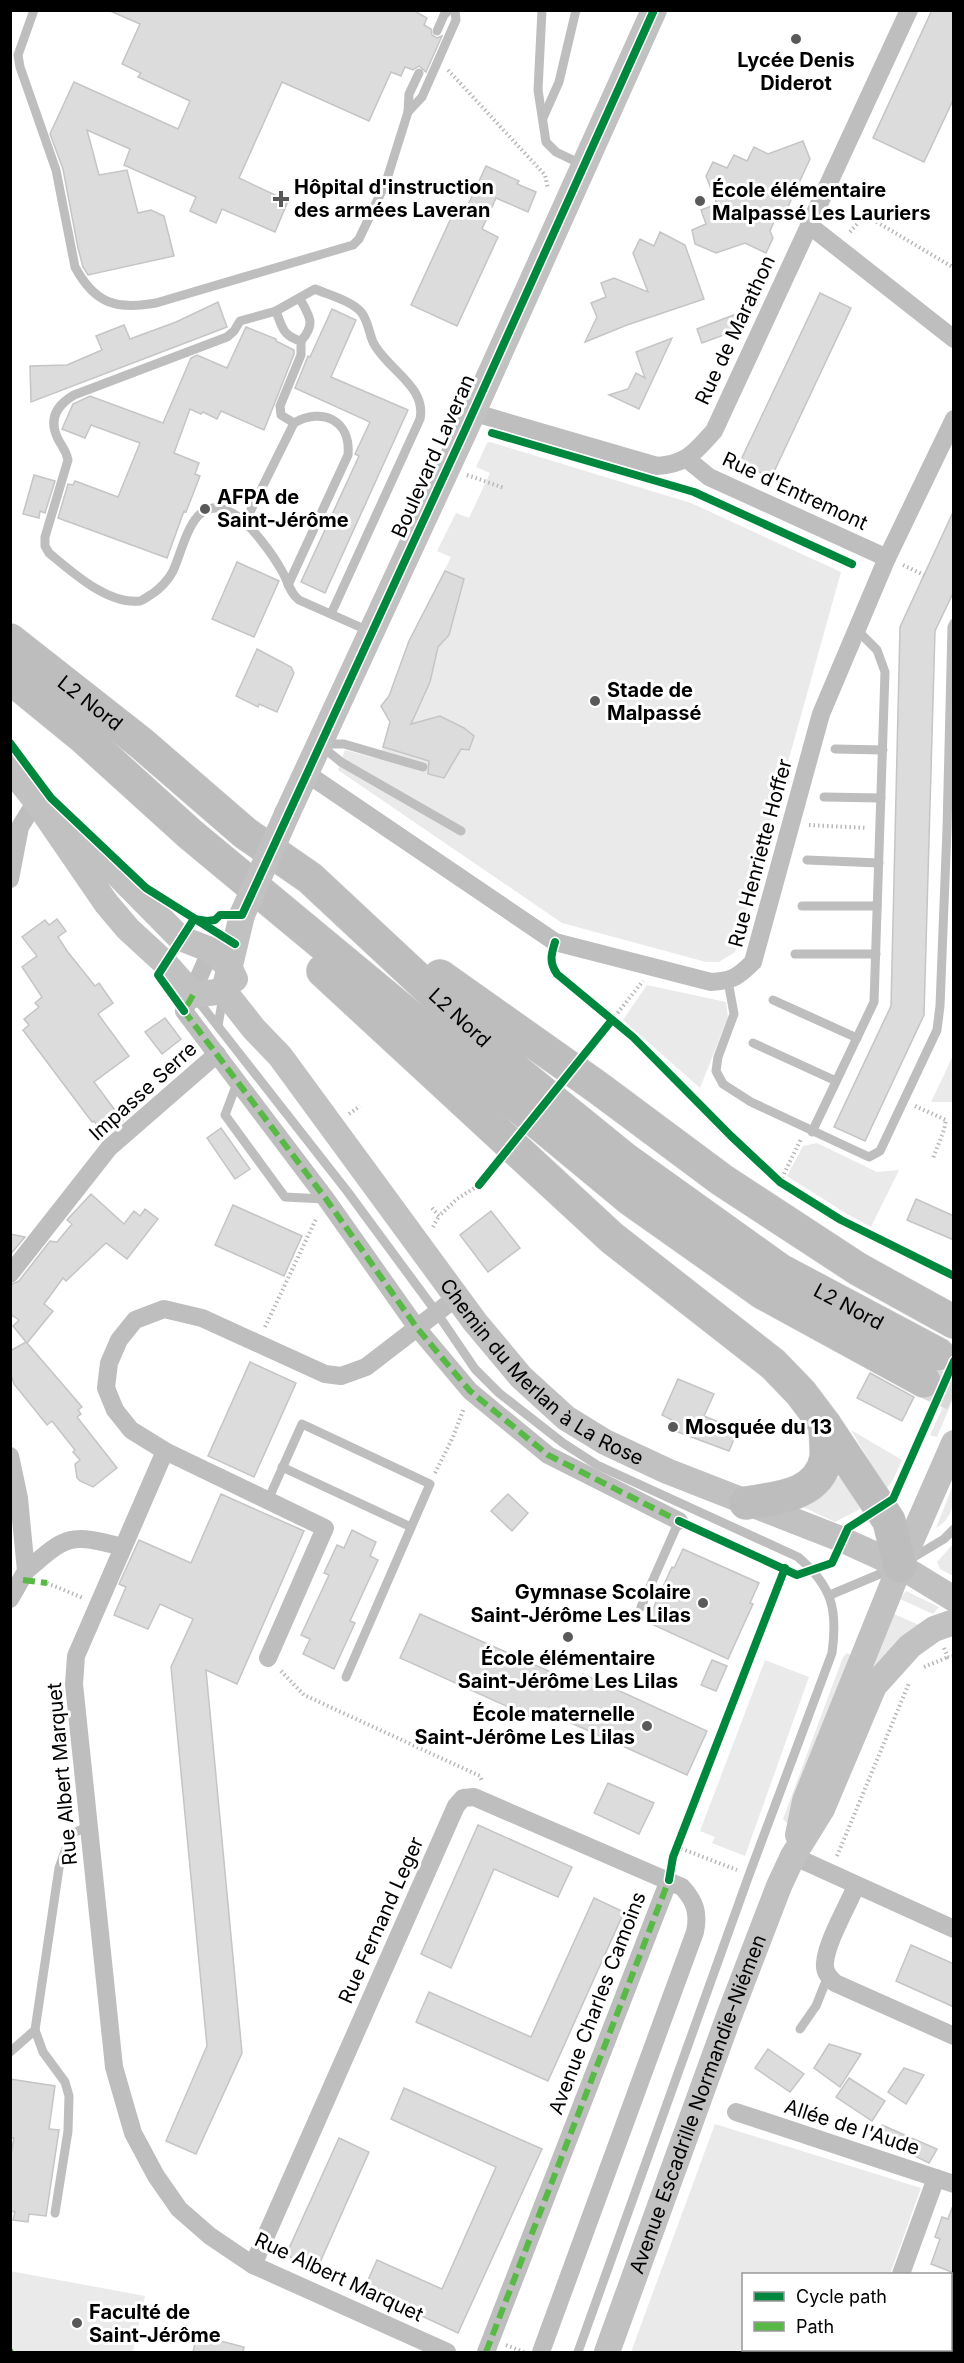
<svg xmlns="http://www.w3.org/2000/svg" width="964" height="2363" font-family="Inter,sans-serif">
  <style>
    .green { fill: #eaeaea }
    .building { fill: #dcdcdc; stroke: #c5c5c5; stroke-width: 1.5 }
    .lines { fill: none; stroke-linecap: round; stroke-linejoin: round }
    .highway-tunnel { stroke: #d9d9d9; stroke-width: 33; stroke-dasharray: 33 16; stroke-linecap: butt }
    .highway-casing { stroke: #dbdbdb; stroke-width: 34 }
    .path { stroke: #b8b8b8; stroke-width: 4; stroke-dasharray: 1.5 3; stroke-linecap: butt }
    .lane { stroke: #bebebe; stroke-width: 9 }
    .street { stroke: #bebebe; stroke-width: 18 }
    .secondary { stroke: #c1c1c1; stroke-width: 26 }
    .highway { stroke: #bdbdbd; stroke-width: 33 }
    .secondary-bridge { stroke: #c1c1c1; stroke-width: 26 }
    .quiet { stroke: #58b947; stroke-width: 6; stroke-dasharray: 12 6; stroke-linecap: butt }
    .cycleway-casing { stroke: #fff; stroke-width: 11 }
    .cycleway { stroke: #00873e; stroke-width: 8 }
    .poi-dot { fill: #595959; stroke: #fff; stroke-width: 2 }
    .labels { text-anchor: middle; stroke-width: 6; stroke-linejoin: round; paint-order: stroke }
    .poi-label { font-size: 20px; font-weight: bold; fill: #000; stroke: #fff; text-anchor: start }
    .street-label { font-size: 20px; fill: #000; stroke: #fff }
  </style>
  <rect width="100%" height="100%" fill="#fff"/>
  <g class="green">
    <path d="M490 442 691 503 841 572 735 952 719 962H706L562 923 338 770 345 750 379 759 390 722 381 706 389 696 409 641 451 557 437 551 456 513 469 518 490 473 476 467 487 443Z"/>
    <path d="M647 985 726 1002 728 1017 700 1088 623 1020Z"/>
    <path d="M953 1056V1102H931Z"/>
    <path d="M817 1143 877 1172 899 1170 871 1227 847 1214 787 1176 803 1146Z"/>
    <path d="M953 1385V1399L937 1437 930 1435Z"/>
    <path d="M851 1430 902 1460 893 1480 886 1489Z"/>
    <path d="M838 1477 843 1479 860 1509 835 1522 803 1507 801 1501 833 1478Z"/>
    <path d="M953 1485C954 1504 953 1518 936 1528Z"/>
    <path d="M953 1544V1576L940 1569 937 1562Z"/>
    <path d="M906 1591 939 1607 933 1614 900 1599Z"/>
    <path d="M894 1614 919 1625 858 1694Z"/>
    <path d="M847 1653 854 1657 789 1825 783 1819 843 1657Z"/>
    <path d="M765 1660 809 1677 745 1856 712 1843 715 1837 700 1831Z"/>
    <path d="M715 2124 921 2188 890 2274H744V2350H862L861 2352H631Z"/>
    <path d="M10 2271 145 2296 133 2352H11Z"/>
  </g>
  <g class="building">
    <path d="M108 10H413L427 18 424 25 431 29 432 35 437 38 442 36 426 72 419 66 413 70 405 67 401 76 391 72 369 121 282 82 239 178 288 201 275 232 222 209 216 223 190 211 196 197 124 165 130 149 87 130 99 175 127 170 138 213 151 210 164 216 174 256 88 275 83 267 78 248 63 169 50 134 74 82 178 129 190 101 138 77 141 73 122 64 140 24Z"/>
    <path d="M932 10H954V98L924 162 873 138Z"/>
    <path d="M803 141 810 159 785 213 777 215 770 231 773 238 766 253 745 243 716 253 695 244 692 230 706 224 701 210 717 204 706 176 713 162 727 168 734 155 747 161 754 147 768 154Z"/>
    <path d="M486 166 519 181 517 184 536 192 528 212 496 198 482 229 498 237 457 326 411 305 452 216 461 220Z"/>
    <path d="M660 232 685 245 704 299 627 325 585 342 597 317 591 303 606 297 601 283 614 278 648 292 633 253 640 239 654 246Z"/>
    <path d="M820 293 851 308 771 478 740 462Z"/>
    <path d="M218 302 227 327 31 402 30 366 67 365 102 350 96 336 124 325 130 339 176 322Z"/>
    <path d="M332 309 356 320 331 377 408 410 325 593 301 582 359 456 355 454 370 422 295 388 308 356 310 357Z"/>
    <path d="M739 313 729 333 702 343 697 329Z"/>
    <path d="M246 327 276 339V341L294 350V354L264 430 221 411 217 419 203 412 201 414 190 409 174 453 199 463 195 474 200 476 186 512 184 511 167 558 58 518 68 484 73 485 75 481 118 497 140 443 91 425 85 438 62 429 73 404 90 396 163 423 191 358 197 355 227 368Z"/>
    <path d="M672 338 639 409 609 395 628 389 636 373 645 378 636 352Z"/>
    <path d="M34 475 55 481 45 513 40 511 39 518 23 514Z"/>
    <path d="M954 510V591L935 631 924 1015 865 1141 834 1127 891 1006 900 627Z"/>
    <path d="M237 562 279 581 254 637 212 619Z"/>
    <path d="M445 571 464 579 449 635 438 647 430 682 411 724 440 716 464 728 474 736 469 750 461 749 444 778 428 774 429 761 383 747 390 722 381 706 389 696 409 641Z"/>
    <path d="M257 649 291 667 294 673 277 712 259 704 258 707 236 696Z"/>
    <path d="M57 919 66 931 58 937 67 951 95 986 99 983 113 1003 98 1014 129 1056 94 1082 123 1121 106 1136 94 1121 92 1122 23 1030 29 1025 24 1019 39 1007 35 1003 42 997 22 967 37 956 22 937 45 920 49 925Z"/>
    <path d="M165 1018 181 1039 162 1054 145 1032Z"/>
    <path d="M221 1128 250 1169 235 1179 207 1138Z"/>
    <path d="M91 1194 124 1224 134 1211 140 1216 145 1209 158 1219 127 1259 106 1243 66 1281 63 1278 44 1304 53 1311 27 1343 82 1407 78 1410 81 1414 77 1417 117 1468 93 1487 80 1481 77 1478 75 1464 80 1460 73 1452 75 1450 52 1421 47 1425 14 1384 10 1372V1351L26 1342 13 1326 19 1320 10 1314V1285L19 1281 50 1241 57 1242 72 1224 67 1220Z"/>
    <path d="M916 1199 954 1216V1240L907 1220Z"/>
    <path d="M233 1205 302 1236 284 1276 215 1245Z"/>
    <path d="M491 1211 520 1248 488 1272 460 1235Z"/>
    <path d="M10 1234 25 1237 10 1255Z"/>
    <path d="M250 1362 296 1383 254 1477 208 1456Z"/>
    <path d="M870 1373 914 1397 902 1421 857 1398Z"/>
    <path d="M678 1379 714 1394 704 1416 738 1430 729 1451 670 1429 674 1421 662 1415Z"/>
    <path d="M221 1494 304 1531 237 1684 206 1670 242 2053 196 2154 166 2141 207 2046 171 1667 193 1619 160 1604 148 1629 114 1615 126 1587 119 1584 139 1540 191 1563Z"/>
    <path d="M508 1494 528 1513 512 1531 491 1511Z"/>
    <path d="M352 1530 376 1542 370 1556 378 1560 350 1621 355 1623 334 1669 303 1654 310 1639 301 1635 329 1575 324 1573 337 1545 344 1548Z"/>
    <path d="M683 1549 759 1583 750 1603 753 1604 728 1659 647 1622 672 1567 674 1568Z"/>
    <path d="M420 1614 578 1684 583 1674 707 1731 687 1775 540 1709 535 1719 400 1658Z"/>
    <path d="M712 1660 727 1666 716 1691 701 1685Z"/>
    <path d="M608 1783 654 1803 639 1834 594 1813Z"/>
    <path d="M478 1825 572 1867 558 1897 494 1869 451 1968 421 1954Z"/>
    <path d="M594 1898 624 1912 548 2081 416 2022 429 1992 531 2037Z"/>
    <path d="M911 1945 954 1964V2007L896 1981Z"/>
    <path d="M829 2044 861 2054 840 2087 814 2068Z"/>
    <path d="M768 2049 804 2074 790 2092 755 2068Z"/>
    <path d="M904 2068 924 2075 906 2104 888 2092Z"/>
    <path d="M849 2078 885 2101 872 2121 836 2097Z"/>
    <path d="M10 2079 55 2086 49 2129 59 2130 46 2216 29 2214 28 2222 13 2220 15 2212 10 2211V2159L14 2138H10Z"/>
    <path d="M404 2088 542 2149 458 2333 364 2289 377 2260 442 2289 496 2167 391 2119Z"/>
    <path d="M882 2125 937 2149 929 2163 876 2137Z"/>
    <path d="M339 2138 369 2152 317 2269 286 2255Z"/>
    <path d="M952 2208H954V2273L931 2264 940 2239 935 2237 942 2217 948 2219Z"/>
    <path d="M197 2335 244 2347 243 2352H193Z"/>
  </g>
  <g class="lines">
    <path class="highway-tunnel" d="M924 1381 954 1394"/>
    <defs>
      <g id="highway">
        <path id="s3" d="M10 640 141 743 245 833 310 878 519 1073 625 1159 780 1270 938 1354"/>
        <path d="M12 679 83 737 190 834 630 1199 763 1293 924 1381"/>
        <path d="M323 971 612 1238 773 1364 801 1393 825 1425 889 1521 900 1566"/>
        <path d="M440 976 597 1087 722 1180 858 1269 954 1322"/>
        <path d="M746 1503C776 1498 819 1496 826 1458 827 1447 825 1435 825 1425"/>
      </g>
    </defs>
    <use href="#highway" class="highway-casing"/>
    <g class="path">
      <path d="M448 70 545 175 548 189"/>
      <path d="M850 232 865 215 954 268"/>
      <path d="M467 475 504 488"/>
      <path d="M903 565 924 575"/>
      <path d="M809 825 867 828"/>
      <path d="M612 1020 643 981"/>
      <path d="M915 1106 946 1120 944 1130 933 1158"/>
      <path d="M349 1114 360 1106"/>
      <path d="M780 1182 801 1139"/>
      <path d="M432 1208 439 1216 457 1199 479 1185"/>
      <path d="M433 1227 439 1216"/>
      <path d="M265 1327 317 1217"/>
      <path d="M435 1473 453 1437 464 1408"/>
      <path d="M47 1583 83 1598"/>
      <path d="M944 1648 948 1657 954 1656"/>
      <path d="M924 1667 948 1657"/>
      <path d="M281 1671 304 1695 480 1776 482 1781"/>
      <path d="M677 1847 737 1870"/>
      <path d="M837 1856 909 1683"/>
      <path d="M506 2345 524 2352"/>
    </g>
    <g class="lane">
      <path d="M34 10 18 55 20 67 56 170 75 267C95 304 116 310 156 303L353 245 359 239 386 182 408 112 409 94 419 73"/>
      <path d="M542 10 538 90 546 142 556 152 583 165"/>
      <path d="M437 31 444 15 449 10"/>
      <path d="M408 112 422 97 456 20 455 10"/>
      <path d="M543 118 559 82 576 10"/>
      <path d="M300 299C310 317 316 324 301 341"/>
      <path d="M276 311C282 327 283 336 301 341V355L280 406 281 415 294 423"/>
      <path d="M245 522 294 423C322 407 351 420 348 455L288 585"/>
      <path d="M331 614 420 419C427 386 386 369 373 342 369 333 368 320 361 312 352 301 329 295 315 289L276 311 240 321 234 331 227 337 74 395C57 405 48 419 58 439 62 447 66 450 68 460L45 537V546L49 553C72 572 108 605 140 601 144 600 148 596 152 594 160 589 169 579 173 571 185 545 193 489 234 514 251 524 274 556 283 573 289 584 290 593 299 600L369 631"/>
      <path d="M835 749 883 750"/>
      <path d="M423 767 344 744H319L341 762 461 831"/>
      <path d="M824 797 881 798"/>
      <path d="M807 860 879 863"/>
      <path d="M802 906H877"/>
      <path d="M795 954H876"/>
      <path d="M728 981 734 1014 718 1057 716 1071 723 1084 751 1102 869 1157 880 1151 937 1030 940 1006 947 829 952 627 954 623"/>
      <path d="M195 997 347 1191 437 1313 475 1369 499 1393 563 1443 597 1465 798 1557C832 1586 838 1609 832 1653L749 1875 578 2352"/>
      <path d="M773 1000 857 1038"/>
      <path d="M218 1026 223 996"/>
      <path d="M753 1043 836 1081"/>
      <path d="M237 1083 225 1115 285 1197 324 1199"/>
      <path d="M812 1132 874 1002 885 672 877 650 857 630"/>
      <path d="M282 1467 411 1527"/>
      <path d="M268 1500 302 1424 430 1484 346 1677"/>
      <path d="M909 1560 944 1539 954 1529"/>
      <path d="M830 1595 894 1568"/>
      <path d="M641 1607 679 1521"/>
      <path d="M800 2029 816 2006 828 1976"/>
      <path d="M35 2030 43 2052 65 2082 69 2096 68 2131 55 2213"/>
      <path d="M10 2052 35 2030 59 1868 71 1834 89 1826"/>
    </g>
    <g class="street">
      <path d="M809 225 954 339"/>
      <path d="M472 412 657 466C687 464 695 452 714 431L909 10"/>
      <path d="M687 459 709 477 887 558"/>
      <path d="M306 773 555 942 711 982C732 981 738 977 753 962L821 714 887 558 954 419"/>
      <path d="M10 879 20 827 36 801"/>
      <path d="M211 950 184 1011 326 1199 417 1328 470 1391 548 1455 679 1521"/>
      <path d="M10 1274 109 1148 217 1054"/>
      <path d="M165 1451 325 1528 268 1658"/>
      <path d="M10 1456 19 1498 26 1571 10 1599"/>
      <path d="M26 1571C67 1535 69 1533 123 1547"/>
      <path d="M793 1856 954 1929"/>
      <path d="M856 1886C848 1905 826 1943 825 1963 824 1972 829 1977 835 1983L954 2036"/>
      <path d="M736 2112 954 2184"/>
      <path d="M253 2265 456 1806 463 1798 474 1797 682 1887C695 1901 699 1913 695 1932L541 2352"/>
      <path d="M901 2274 936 2178"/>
      <path d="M447 2352 253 2265 210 2236 179 2209 156 2176 133 2133 114 2067 74 1684 76 1656 165 1451 131 1430 115 1410 106 1388 109 1363 119 1340 135 1320 164 1309 202 1318 325 1374 341 1376 366 1367 457 1297"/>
      <path d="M486 2352 669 1880"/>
      <path d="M872 2352 873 2350"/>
    </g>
    <g class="secondary">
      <path d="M10 768 36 801 106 903 128 929 165 963 193 995 224 991"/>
      <path d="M36 801 118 875 180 938 211 950 229 967 235 979"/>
      <path d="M287 814 465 430 654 10"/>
      <path id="s1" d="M242 915 224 991 254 1029 280 1056 475 1322 521 1377 566 1418 605 1442 667 1471 843 1540 900 1566 954 1599"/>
      <path d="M798 1835 805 1801 900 1566 954 1443"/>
      <path id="s2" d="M607 2352 729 2016 779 1886 793 1856 822 1809 874 1686 910 1646 934 1629 954 1622"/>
    </g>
    <use href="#highway" class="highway"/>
    <path class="secondary-bridge" d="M242 915 287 814"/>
    <g class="quiet">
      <path d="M193 995 184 1011 326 1199 417 1328 470 1391 548 1455 679 1521"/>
      <path d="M23 1580 47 1583"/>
      <path d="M10 2350 11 2352"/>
      <path d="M486 2352 669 1880"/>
    </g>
    <defs>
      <g id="cycleway">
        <path d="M492 433 694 492 852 564"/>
        <path d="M10 743 51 798 146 888 235 944"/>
        <path d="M194 919 207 921 215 920 220 915H242L465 430 654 10"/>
        <path d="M555 942C551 955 549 962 557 974L633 1037 731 1136 780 1182 841 1220 954 1276"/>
        <path d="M184 1011 158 975 194 919"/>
        <path d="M479 1185 612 1020"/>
        <path d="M679 1521 797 1575 832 1563 848 1528 893 1499 954 1361"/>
        <path d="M669 1880 673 1857 785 1568"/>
      </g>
    </defs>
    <use href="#cycleway" class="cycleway-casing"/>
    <use href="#cycleway" class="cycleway"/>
  </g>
  <g class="poi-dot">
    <circle cx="796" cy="39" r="6"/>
    <path d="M278 190h6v6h6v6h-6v6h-6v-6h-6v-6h6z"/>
    <circle cx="700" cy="201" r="6"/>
    <circle cx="205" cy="509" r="6"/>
    <circle cx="595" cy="701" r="6"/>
    <circle cx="673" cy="1427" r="6"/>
    <circle cx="703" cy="1603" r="6"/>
    <circle cx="568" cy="1637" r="6"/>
    <circle cx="647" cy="1726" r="6"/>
    <circle cx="77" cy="2323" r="6"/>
  </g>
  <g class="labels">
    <g class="poi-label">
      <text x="796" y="67" text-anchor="middle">Lycée Denis<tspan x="796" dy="23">Diderot</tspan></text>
      <text x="294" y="194">Hôpital d'instruction<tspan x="294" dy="23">des armées Laveran</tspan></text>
      <text x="712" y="197">École élémentaire<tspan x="712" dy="23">Malpassé Les Lauriers</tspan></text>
      <text x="217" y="504">AFPA de<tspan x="217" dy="23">Saint-Jérôme</tspan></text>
      <text x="607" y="697">Stade de<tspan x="607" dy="23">Malpassé</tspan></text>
      <text x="685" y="1434">Mosquée du 13</text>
      <text x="691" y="1599" text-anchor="end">Gymnase Scolaire<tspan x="691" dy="23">Saint-Jérôme Les Lilas</tspan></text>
      <text x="568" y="1665" text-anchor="middle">École élémentaire<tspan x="568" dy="23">Saint-Jérôme Les Lilas</tspan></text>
      <text x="635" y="1721" text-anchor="end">École maternelle<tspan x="635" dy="23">Saint-Jérôme Les Lilas</tspan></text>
      <text x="89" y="2319">Faculté de<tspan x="89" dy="23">Saint-Jérôme</tspan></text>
    </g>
    <g class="street-label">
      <text transform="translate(735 330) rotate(-65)" y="7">Rue de Marathon</text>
      <text transform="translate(433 456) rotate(-66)" y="7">Boulevard Laveran</text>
      <text transform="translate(795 491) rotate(25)" y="7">Rue d'Entremont</text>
      <text dy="7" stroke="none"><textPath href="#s3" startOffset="102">L2 Nord</textPath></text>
      <text transform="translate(760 853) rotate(-75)" y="7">Rue Henriette Hoffer</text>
      <text dy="7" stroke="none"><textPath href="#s3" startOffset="588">L2 Nord</textPath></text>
      <text transform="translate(143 1091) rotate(-42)" y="7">Impasse Serre</text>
      <text dy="7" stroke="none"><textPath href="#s3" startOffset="1074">L2 Nord</textPath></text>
      <text dy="7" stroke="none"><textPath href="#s1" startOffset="578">Chemin du Merlan à La Rose</textPath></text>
      <text transform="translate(62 1774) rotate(-95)" y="7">Rue Albert Marquet</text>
      <text transform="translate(381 1920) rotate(-66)" y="7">Rue Fernand Leger</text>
      <text transform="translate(597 2003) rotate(-69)" y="7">Avenue Charles Camoins</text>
      <text dy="7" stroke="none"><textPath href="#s2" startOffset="264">Avenue Escadrille Normandie-Niémen</textPath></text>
      <text transform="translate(852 2127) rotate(18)" y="7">Allée de l'Aude</text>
      <text transform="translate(339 2277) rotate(25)" y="7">Rue Albert Marquet</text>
    </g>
  </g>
  <rect width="964" height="2363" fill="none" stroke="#000000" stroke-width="24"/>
  <rect x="742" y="2273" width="210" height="78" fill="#ffffff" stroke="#999999" stroke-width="1.5"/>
  <rect x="754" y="2292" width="30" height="9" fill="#00873e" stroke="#999999" stroke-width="1.5"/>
  <text x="796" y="2303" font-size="18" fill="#000000">Cycle path</text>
  <rect x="754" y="2322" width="30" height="9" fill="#58b947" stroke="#999999" stroke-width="1.5"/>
  <text x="796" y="2333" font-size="18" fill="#000000">Path</text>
</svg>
